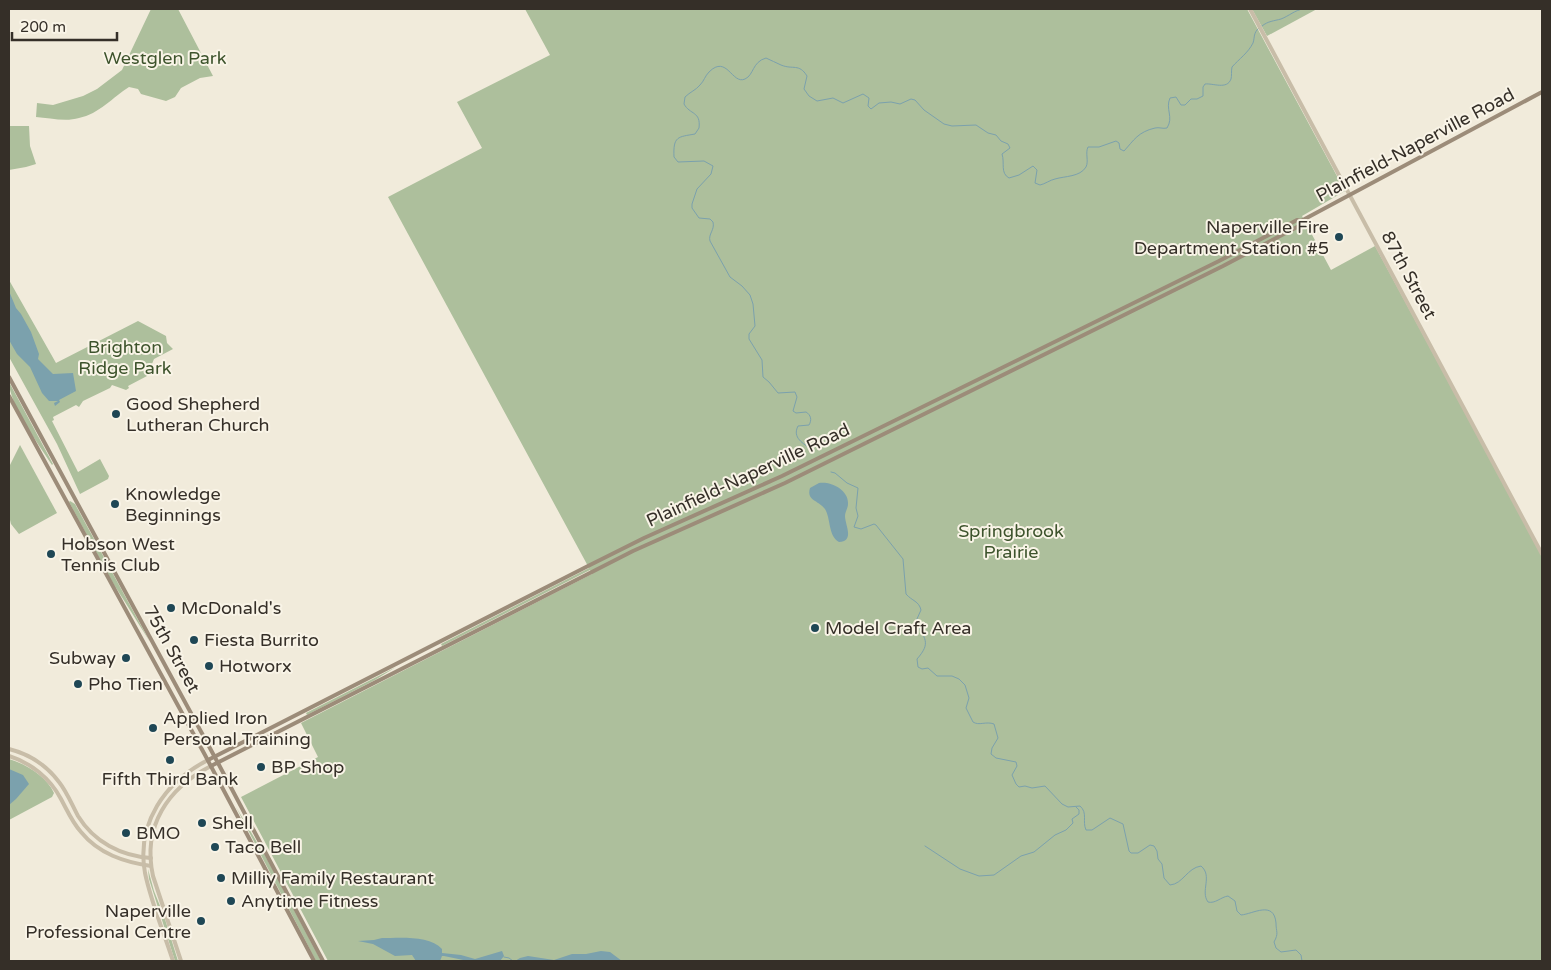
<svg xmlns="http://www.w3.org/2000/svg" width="1551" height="970" font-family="'Varela Round',sans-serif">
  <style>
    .green { fill: #adbf9c }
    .water { fill: #7ba1ad }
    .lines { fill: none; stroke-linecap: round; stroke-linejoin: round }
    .stream { stroke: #7ba1ad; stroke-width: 1 }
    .tertiary { stroke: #c8bda8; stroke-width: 4 }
    .secondary { stroke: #9c8c79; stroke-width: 4 }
    .poi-dot { fill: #1f4755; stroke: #f9f4e7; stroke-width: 2 }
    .labels { text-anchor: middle; stroke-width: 4; stroke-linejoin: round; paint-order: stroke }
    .park-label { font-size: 18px; fill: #3d532c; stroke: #f9f4e7 }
    .street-label { font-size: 18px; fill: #352f28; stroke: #f9f4e7 }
    .poi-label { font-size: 18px; fill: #352f28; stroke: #f9f4e7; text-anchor: start }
  </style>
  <rect width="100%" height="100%" fill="#f1ebdb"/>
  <g class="green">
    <path d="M151 9H178L213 76 200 78 181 88 175 97 166 101 141 94 138 89 129 87C113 97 99 114 79 118 66 122 49 118 36 117L37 103 53 105 83 96 97 89 122 70Z"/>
    <path d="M525 9H1247L1345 191 1302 216 1331 270 1375 246 1542 555V961H328L241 797 318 757 301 723 592 574 590 570 442 646 441 644 589 568 388 197 482 148 457 102 550 55Z"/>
    <path d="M1252 9H1317L1267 36Z"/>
    <path d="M9 126H29L30 146 36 164 26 167 9 170Z"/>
    <path d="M9 280 56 363 138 321 166 336 167 343 173 349 154 359 147 376 128 386 129 388 126 390 112 385 110 388 83 401 79 407 76 405 53 417 54 420 52 421 78 472 100 459 109 476 108 479 80 494 57 444 9 357Z"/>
    <path d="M9 382 53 464 52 465C39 445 9 404 9 382Z"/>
    <path d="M20 445 57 513 19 534 11 524 9 516V467Z"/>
    <path d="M70 501 75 504 150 642 113 583 69 502Z"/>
    <path d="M396 667 375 680 307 715 306 713Z"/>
    <path d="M9 759C26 764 46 776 54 793L52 797 9 820Z"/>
    <path d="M236 807 267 859 321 961H316Z"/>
    <path d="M148 869 154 891 164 916 178 961H175L149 879Z"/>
  </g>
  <g class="water">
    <path d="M9 291 16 308 21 314 31 332 39 354 38 359 53 374 73 373 76 391 59 400 60 402 55 406 54 403 58 401H49L42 393 30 367 17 354 9 340Z"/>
    <path d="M819 483C831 481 849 490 848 504 848 508 845 512 845 516 845 525 855 541 839 542 828 536 831 519 825 509 819 500 806 501 810 488Z"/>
    <path d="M9 769 23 775 29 784 16 799 9 805Z"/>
    <path d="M382 938C400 938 430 935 442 949V953L461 955 475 959 502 951 504 956 500 961H468L444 956H442L440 961H416L412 955 395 956 373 944 358 941 374 940Z"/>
    <path d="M601 951 610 952 622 961H515L520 958 528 956 554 960 572 954H586Z"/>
  </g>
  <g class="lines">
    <g class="stream">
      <path d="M1262 26C1268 21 1274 21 1281 19 1289 16 1295 10 1303 9"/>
      <path d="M812 450C803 443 792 438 798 426L809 425C812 420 811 415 806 412L796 413 793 411 797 397 795 392 778 393 769 382 763 377 762 360 749 339V334L755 326 753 304 750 295 742 286 730 277 710 241C708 234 715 230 713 222L710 219 699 218 692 208V204L697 189 711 174 713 166 704 161 678 162 674 157C673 136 678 137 695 134L699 128C701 111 690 115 684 104L685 97C690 92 696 90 700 85 704 81 705 76 709 72 727 54 732 85 745 79 754 75 752 62 766 58 771 60 776 63 781 65 793 70 799 63 807 76L804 89 809 96 817 101 833 98 843 103 863 94 869 98 868 106 871 109 879 103 891 102 900 104 911 99 915 100 924 110 944 124 952 126 976 125 988 133 996 135 1001 141 1008 144 1010 148 1002 154C1005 163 1000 173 1009 178L1019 175 1033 166 1037 170 1035 183 1040 185C1045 184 1050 180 1055 179 1065 176 1080 177 1086 167 1089 161 1085 153 1088 147H1099L1116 141 1119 143 1120 149 1124 151C1134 140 1138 132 1155 128 1159 127 1163 129 1167 128 1174 117 1165 109 1170 98L1176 97 1181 105H1185L1191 99H1197L1203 96V87L1205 84C1213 83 1227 90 1231 79 1232 76 1231 71 1232 67 1239 59 1248 53 1253 43 1255 37 1253 33 1259 28"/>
      <path d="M831 472 835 473 847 483 858 488 856 508 858 516 854 527 861 529 874 524 876 525 903 559 906 594C912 601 919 601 921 610L916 621C924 639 932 642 917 659L918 667 922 669 928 668 937 676H952L959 679 965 685 969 698 966 708 973 722C979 726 986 721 994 724L998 738 992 748 991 754 996 758 1016 762 1017 766 1012 775 1016 784 1019 787 1025 786 1032 788 1045 786 1062 804 1068 807 1080 806C1088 813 1082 821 1086 830H1092L1110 818 1123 824 1129 851 1131 853H1138L1150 845 1154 846 1157 851 1158 859 1162 864 1164 878 1170 885C1183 884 1187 868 1201 866 1213 876 1200 891 1208 902 1215 904 1221 897 1228 896L1235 901 1237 911 1241 915C1253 914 1274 900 1276 923 1276 932 1279 933 1274 942L1276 948 1281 952 1296 950 1301 955 1302 961"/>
      <path d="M925 846 960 869 979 876 994 875 1021 856 1034 852 1055 835 1066 830 1073 823 1072 819 1079 814V810L1076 807"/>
      <path d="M504 957 509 958 513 961"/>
    </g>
    <g class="tertiary">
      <path d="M1250 9 1542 554"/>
      <path d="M9 749C29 754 47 766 59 782 67 792 72 805 78 816 94 842 121 856 151 858"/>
      <path d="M9 756C31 763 50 778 61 799 67 810 72 822 81 832 99 854 124 862 151 866"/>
      <path d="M173 961C164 933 151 902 145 873 136 823 165 782 208 760"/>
      <path d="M181 961 153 876C142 826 168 788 211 766"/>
    </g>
    <g class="secondary">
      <path d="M9 377 218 763 323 961"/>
      <path d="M9 396 205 755 314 961"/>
      <path d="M208 760 588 566 644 538 782 476 1219 261 1297 220 1301 221 1542 92"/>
      <path d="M211 766 633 551 785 483 1223 266 1299 226 1301 221"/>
    </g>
  </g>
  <g class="poi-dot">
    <circle cx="1339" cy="237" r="5"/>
    <circle cx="116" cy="414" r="5"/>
    <circle cx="115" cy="504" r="5"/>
    <circle cx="51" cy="554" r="5"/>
    <circle cx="171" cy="608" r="5"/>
    <circle cx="815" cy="628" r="5"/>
    <circle cx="194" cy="640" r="5"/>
    <circle cx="126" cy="658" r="5"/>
    <circle cx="209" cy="666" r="5"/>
    <circle cx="78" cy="684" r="5"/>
    <circle cx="153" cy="728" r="5"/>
    <circle cx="170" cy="760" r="5"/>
    <circle cx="261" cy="767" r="5"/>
    <circle cx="202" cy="823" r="5"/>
    <circle cx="126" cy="833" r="5"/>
    <circle cx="215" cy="847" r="5"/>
    <circle cx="221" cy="878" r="5"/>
    <circle cx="231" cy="901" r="5"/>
    <circle cx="201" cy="921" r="5"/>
  </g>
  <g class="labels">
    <g class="park-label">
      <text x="165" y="64">Westglen Park</text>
      <text x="125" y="353">Brighton<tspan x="125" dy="21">Ridge Park</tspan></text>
      <text x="1011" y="537">Springbrook<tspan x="1011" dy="21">Prairie</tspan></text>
    </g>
    <g class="street-label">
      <text transform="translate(1415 145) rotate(-28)" y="6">Plainfield-Naperville Road</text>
      <text transform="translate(1409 275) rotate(62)" y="6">87th Street</text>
      <text transform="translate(748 475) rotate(-25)" y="6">Plainfield-Naperville Road</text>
      <text transform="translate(172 649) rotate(61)" y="6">75th Street</text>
    </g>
    <g class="poi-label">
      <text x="1329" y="233" text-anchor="end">Naperville Fire<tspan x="1329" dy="21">Department Station #5</tspan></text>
      <text x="126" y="410">Good Shepherd<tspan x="126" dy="21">Lutheran Church</tspan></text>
      <text x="125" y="500">Knowledge<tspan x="125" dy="21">Beginnings</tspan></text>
      <text x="61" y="550">Hobson West<tspan x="61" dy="21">Tennis Club</tspan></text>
      <text x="181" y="614">McDonald's</text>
      <text x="825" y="634">Model Craft Area</text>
      <text x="204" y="646">Fiesta Burrito</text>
      <text x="116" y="664" text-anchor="end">Subway</text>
      <text x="219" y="672">Hotworx</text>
      <text x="88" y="690">Pho Tien</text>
      <text x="163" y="724">Applied Iron<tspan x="163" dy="21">Personal Training</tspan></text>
      <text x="271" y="773">BP Shop</text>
      <text x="170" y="785" text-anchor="middle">Fifth Third Bank</text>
      <text x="212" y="829">Shell</text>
      <text x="136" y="839">BMO</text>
      <text x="225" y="853">Taco Bell</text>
      <text x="231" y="884">Milliy Family Restaurant</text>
      <text x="241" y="907">Anytime Fitness</text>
      <text x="191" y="917" text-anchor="end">Naperville<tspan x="191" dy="21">Professional Centre</tspan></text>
    </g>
  </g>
  <rect width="1551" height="970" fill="none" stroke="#352f28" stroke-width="20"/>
  <path d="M12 32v8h105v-8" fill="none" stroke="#352f28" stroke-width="2.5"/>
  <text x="20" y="32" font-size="15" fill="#352f28" stroke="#f9f4e7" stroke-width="4" paint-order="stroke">200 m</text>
</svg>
